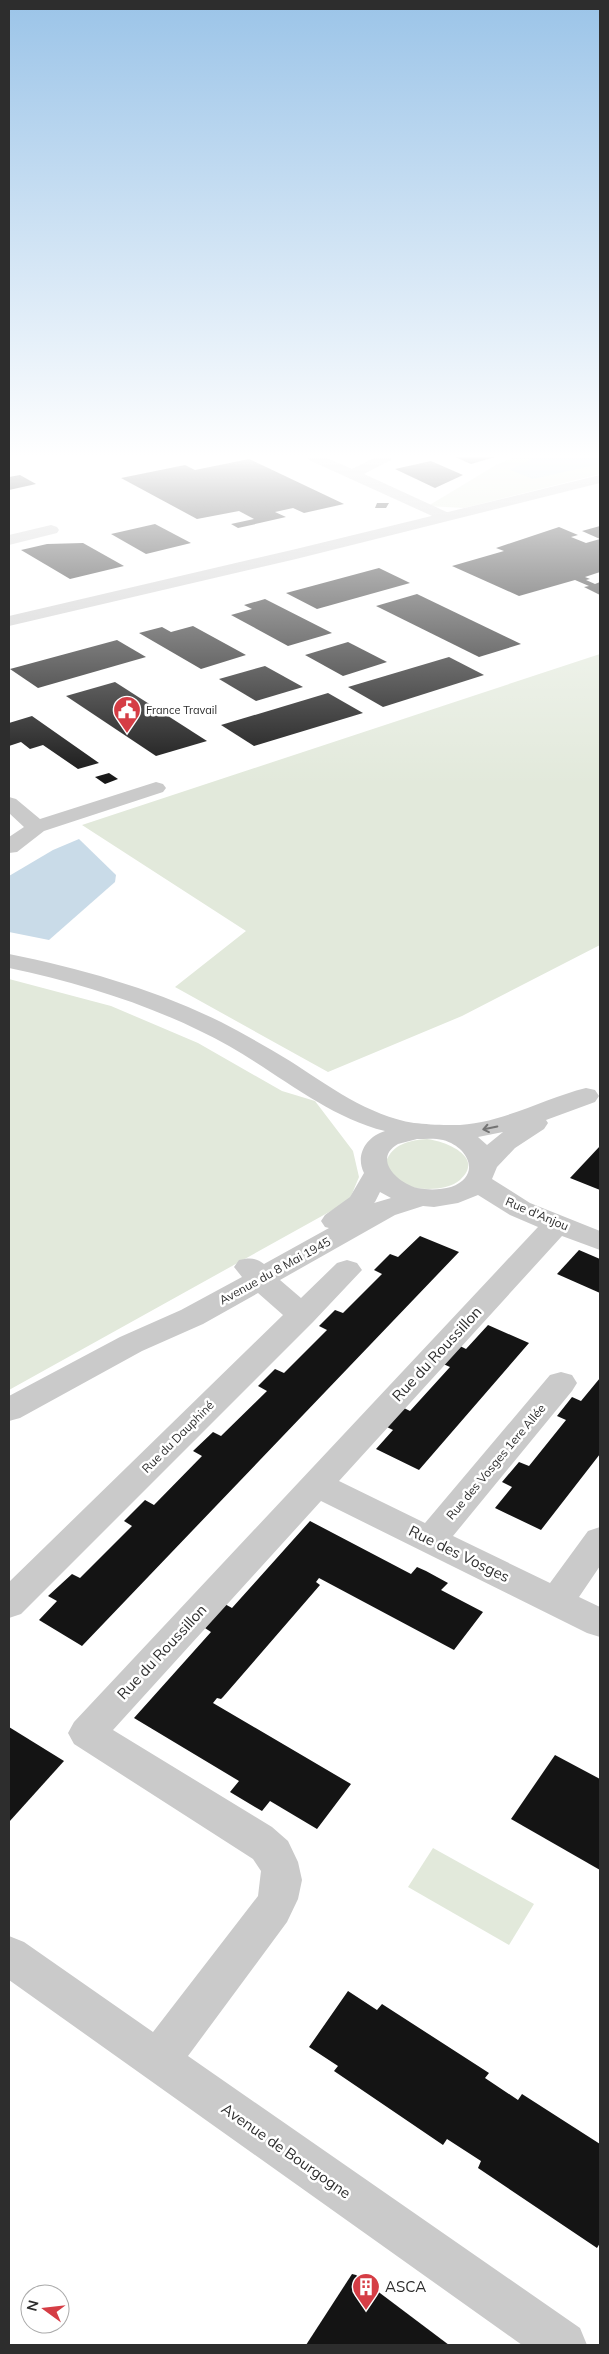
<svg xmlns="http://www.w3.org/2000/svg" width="609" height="2354" font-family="Mulish,sans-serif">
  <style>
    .green { fill: #e2e9db }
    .water { fill: #c9dbe8 }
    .building { fill: #141414 }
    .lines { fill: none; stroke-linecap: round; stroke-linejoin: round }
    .minor { fill: #cacaca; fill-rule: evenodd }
    .tertiary { fill: #cacaca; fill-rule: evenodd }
    .oneway { stroke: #747474 }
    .labels { text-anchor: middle; stroke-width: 5; stroke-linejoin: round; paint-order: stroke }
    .far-poi-label { font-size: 11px; fill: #2d2d2d; stroke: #fff; text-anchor: start }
    .street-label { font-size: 12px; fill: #2d2d2d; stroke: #fff }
    .near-street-label { font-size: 15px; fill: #2d2d2d; stroke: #fff }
    .near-poi-label { font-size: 15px; fill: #2d2d2d; stroke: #fff; text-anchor: start }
  </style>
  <rect width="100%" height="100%" fill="#fff"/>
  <g class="green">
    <path d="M515 457H600V474L464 508 428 506 496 465Z"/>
    <path d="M600 654V945L462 1016 328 1072 175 987 246 931 82 825Z"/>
    <path d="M9 979 111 1006 198 1043 282 1091 315 1101 353 1151 359 1177 349 1201 9 1390Z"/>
    <path d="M427 1139C445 1141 486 1157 460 1180 445 1193 404 1192 393 1176 390 1172 388 1166 386 1162 392 1144 410 1140 427 1139Z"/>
    <path d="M433 1848 534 1904 509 1945 408 1887Z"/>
  </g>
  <g class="water">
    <path d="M536 457H600V464L533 479 510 470Z"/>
    <path d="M79 839 116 875 115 882 49 940 9 932V876L53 850Z"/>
  </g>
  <g class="building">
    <path d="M455 457H495L471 464Z"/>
    <path d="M249 459 344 504 304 513 293 508 275 512 286 517 238 528 231 524 254 519 239 511 197 519 121 478 185 465 195 470Z"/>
    <path d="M431 461 463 475 435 488 395 469Z"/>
    <path d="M20 475 36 484 9 490V477Z"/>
    <path d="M377 503H389L386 508H375Z"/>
    <path d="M155 524 191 543 146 554 111 534Z"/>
    <path d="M600 526V572L585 577 590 579 586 580 595 584 600 582V595L584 587 589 586 575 580 519 596 452 566 504 551 496 548 559 527 578 535 571 537 586 543 600 539 582 531Z"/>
    <path d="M83 543 124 566 70 579 21 550 47 544Z"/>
    <path d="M379 568 410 583 317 609 286 593Z"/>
    <path d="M417 594 521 644 479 657 376 606Z"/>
    <path d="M265 599 332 633 288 646 231 615 252 609 244 605Z"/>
    <path d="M193 626 246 655 201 669 139 633 162 627 171 632Z"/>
    <path d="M117 640 146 657 38 688 10 669Z"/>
    <path d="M348 642 387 662 343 676 305 655Z"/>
    <path d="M449 657 484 675 383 707 348 687Z"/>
    <path d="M265 666 303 687 256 701 219 679Z"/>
    <path d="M115 682 207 741 156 756 66 696Z"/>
    <path d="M328 693 363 713 254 746 221 725Z"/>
    <path d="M32 716 99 763 78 769 43 745 30 749 21 742 9 746V723Z"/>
    <path d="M109 773 118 779 105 784 95 777Z"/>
    <path d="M600 1146V1190L570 1178Z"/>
    <path d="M420 1236 459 1252 82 1646 39 1620 57 1601 48 1596 72 1574 80 1578 132 1526 124 1521 145 1500 154 1505 202 1456 193 1451 213 1432 221 1436 267 1391 258 1386 275 1369 284 1373 327 1330 319 1326 335 1310 343 1313 382 1274 374 1270 390 1254 398 1257Z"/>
    <path d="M579 1250 600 1259V1293L557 1274Z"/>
    <path d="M488 1325 529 1343 419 1470 376 1449 393 1430 383 1425 400 1406 410 1411 450 1367 441 1363 458 1345 466 1349Z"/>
    <path d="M600 1378V1454L541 1530 495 1508 512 1487 502 1482 519 1462 529 1466 566 1420 557 1416 572 1397 581 1401Z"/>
    <path d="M310 1521 411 1574 417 1567 426 1571 448 1583 441 1590 483 1612 454 1650 319 1578 316 1582 320 1585 223 1697 221 1699 217 1698 213 1703 351 1784 317 1829 270 1801 262 1811 255 1807 230 1792 239 1781 134 1718 211 1632 202 1626 223 1603 232 1608Z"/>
    <path d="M9 1727 64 1761 9 1822Z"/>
    <path d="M555 1755 600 1779V1870L511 1819Z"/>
    <path d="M348 1991 377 2010 382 2004 489 2073 485 2078 518 2100 522 2094 600 2144V2243L597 2248 478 2168 481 2161 447 2139 443 2145 334 2071 338 2066 309 2047Z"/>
    <path d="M352 2274 356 2275 449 2345H306Z"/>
  </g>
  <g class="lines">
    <g class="minor">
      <path d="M307 457H325L352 469 376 457H393L391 460 364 474 451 514 454 517 451 520H441L309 460Z"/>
      <path d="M51 525 57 527 59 530 57 533 9 545V535Z"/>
      <path d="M156 782 163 784 166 788 163 792 44 831 17 852 9 853V837L24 827 9 813V797L16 799 40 819Z"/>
      <path d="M9 954C82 969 154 989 221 1022 244 1034 267 1047 290 1061 327 1085 369 1116 414 1123 424 1124 437 1125 448 1125 496 1127 541 1099 586 1088L595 1090 599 1096 595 1102 546 1120 548 1123 544 1129 515 1148 497 1167 492 1179 530 1203 600 1231V1250L562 1236 339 1481 425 1523 550 1375 561 1372 572 1375 577 1383 572 1391 453 1536 550 1583 588 1531 600 1527V1566L579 1597 600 1607V1637L587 1633 321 1501 113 1730 272 1827 288 1841 298 1862 302 1880 298 1899 287 1922 188 2056 580 2328 587 2345H522L9 1980V1936L24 1942 153 2032 258 1896 261 1871 253 1859 74 1744 68 1733 74 1722 538 1227 510 1215 478 1195 458 1203 434 1207 423 1206 395 1215 280 1280 301 1298 337 1263 347 1260 357 1263 362 1270 313 1322 21 1614 9 1618V1582L283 1315 258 1293 203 1324 142 1351 20 1418 9 1421V1396L120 1337 181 1310 242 1277 234 1267 239 1260C248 1258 256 1257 264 1264L329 1228 325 1227 321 1221 325 1215 350 1197 364 1173C355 1155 366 1137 385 1131 328 1117 280 1075 229 1046 161 1008 85 984 9 968ZM503 1132 487 1145 478 1137ZM417 1139C425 1139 435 1138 443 1140 469 1147 482 1176 451 1187 440 1190 428 1190 417 1188 398 1183 372 1159 398 1144 404 1142 411 1141 417 1139ZM380 1192 391 1198 374 1203 375 1202Z"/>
    </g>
    <path class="tertiary" d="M600 475V483L296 559 9 626V616L296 549Z"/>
  </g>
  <defs><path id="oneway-shaft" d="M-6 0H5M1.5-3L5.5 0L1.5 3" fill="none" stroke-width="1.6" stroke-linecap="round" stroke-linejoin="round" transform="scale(1.25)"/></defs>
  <use class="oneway" href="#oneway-shaft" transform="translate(490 1128) rotate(168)"/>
  <linearGradient id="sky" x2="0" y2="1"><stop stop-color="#9bc4e8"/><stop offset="0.58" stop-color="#fff"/><stop offset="1" stop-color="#fff" stop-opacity="0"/></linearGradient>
  <rect width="609" height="786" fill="url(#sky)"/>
  <defs>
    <symbol id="civic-pin" viewBox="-11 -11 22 30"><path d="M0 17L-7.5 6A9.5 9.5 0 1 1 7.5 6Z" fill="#d53d45" stroke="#fff"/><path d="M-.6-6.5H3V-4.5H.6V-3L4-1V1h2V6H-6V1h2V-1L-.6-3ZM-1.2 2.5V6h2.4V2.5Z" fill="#fff"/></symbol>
    <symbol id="building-pin" viewBox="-11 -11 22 30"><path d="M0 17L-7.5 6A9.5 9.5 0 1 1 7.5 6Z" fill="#d53d45" stroke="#fff"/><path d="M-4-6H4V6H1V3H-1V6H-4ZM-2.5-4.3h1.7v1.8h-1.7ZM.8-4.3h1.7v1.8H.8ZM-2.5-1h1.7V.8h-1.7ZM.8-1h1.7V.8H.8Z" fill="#fff"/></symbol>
  </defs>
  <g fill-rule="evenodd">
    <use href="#civic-pin" x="111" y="694" width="32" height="43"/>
    <use href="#building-pin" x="350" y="2271" width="32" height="43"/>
  </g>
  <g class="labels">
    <g class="far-poi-label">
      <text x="146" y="714">France Travail</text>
    </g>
    <g class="street-label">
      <text transform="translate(537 1214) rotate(23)" y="4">Rue d'Anjou</text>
      <text transform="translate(275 1271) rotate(-29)" y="4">Avenue du 8 Mai 1945</text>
      <text transform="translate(178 1437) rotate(-45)" y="4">Rue du Dauphiné</text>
      <text transform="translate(496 1462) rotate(-50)" y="4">Rue des Vosges 1ere Allée</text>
    </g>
    <g class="near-street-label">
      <text transform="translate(437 1354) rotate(-47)" y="5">Rue du Roussillon</text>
      <text transform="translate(459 1554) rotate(26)" y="5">Rue des Vosges</text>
      <text transform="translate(162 1652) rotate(-47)" y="5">Rue du Roussillon</text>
      <text transform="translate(286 2151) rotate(35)" y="5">Avenue de Bourgogne</text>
    </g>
    <g class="near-poi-label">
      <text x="385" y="2292">ASCA</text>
    </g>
  </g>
  <rect width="609" height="2354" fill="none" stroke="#2d2d2d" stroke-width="20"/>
  <g transform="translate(45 2309) rotate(285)"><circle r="24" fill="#ffffff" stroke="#ababab"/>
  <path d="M0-4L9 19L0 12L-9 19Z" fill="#d53d45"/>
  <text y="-8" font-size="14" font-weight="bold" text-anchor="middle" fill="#2d2d2d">N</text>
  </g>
</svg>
